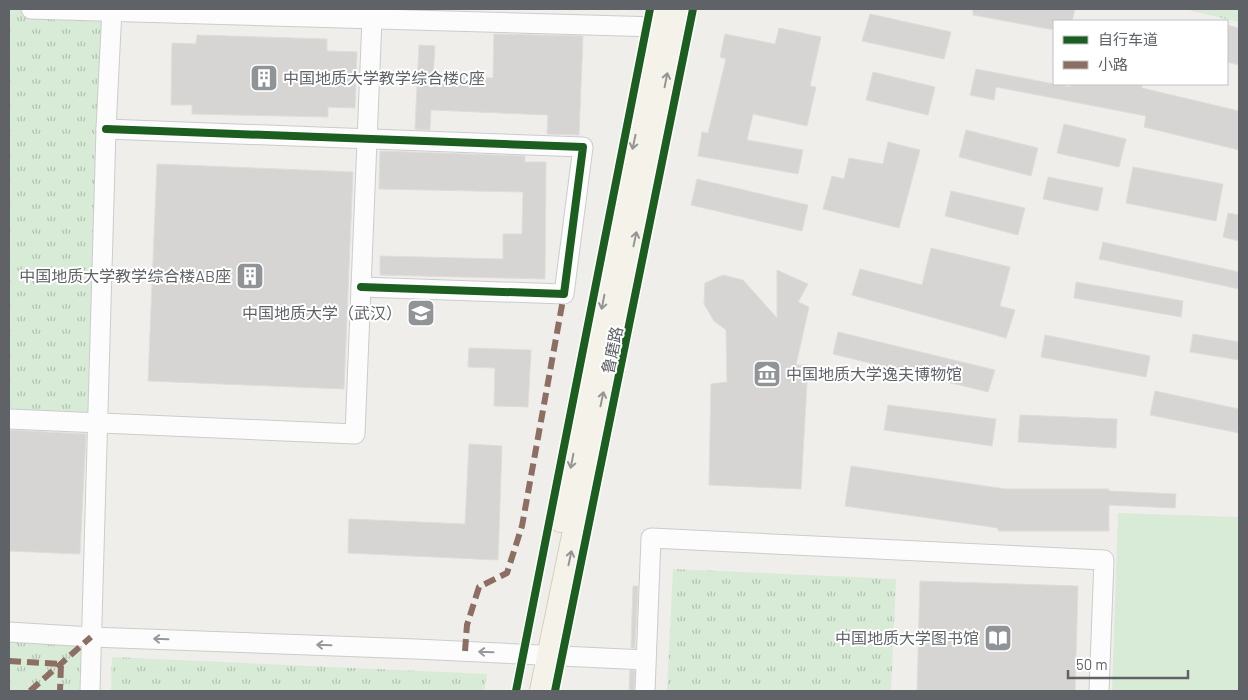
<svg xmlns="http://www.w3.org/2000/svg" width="1248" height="700" font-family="Barlow,'Noto Sans SC',sans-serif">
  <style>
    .park { fill: url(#park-tufts) }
    .garden { fill: #d8ebd6 }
    .building { fill: #d6d5d3; stroke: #deddd9 }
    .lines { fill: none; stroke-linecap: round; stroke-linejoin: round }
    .minor-casing { stroke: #cbcccc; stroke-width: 21 }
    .major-casing { stroke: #d7ceb8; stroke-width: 26 }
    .minor { stroke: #fdfcfc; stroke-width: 19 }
    .major { stroke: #f4f2e9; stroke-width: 24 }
    .quiet { stroke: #8d6e63; stroke-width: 6; stroke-dasharray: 12 6; stroke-linecap: butt }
    .cycleway-casing { stroke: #fff; stroke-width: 11 }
    .cycleway { stroke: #1b5e20; stroke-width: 8 }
    .oneway { stroke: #939595 }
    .oneway2 { stroke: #96999c }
    .labels { text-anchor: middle; stroke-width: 4; stroke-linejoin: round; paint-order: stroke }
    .poi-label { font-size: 16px; fill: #5f6368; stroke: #fff; text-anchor: end }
    .street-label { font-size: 16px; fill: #5f6368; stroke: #fff }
  </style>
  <defs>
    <pattern id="park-tufts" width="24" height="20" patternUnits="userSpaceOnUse" patternTransform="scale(1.25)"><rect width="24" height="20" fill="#d8ebd6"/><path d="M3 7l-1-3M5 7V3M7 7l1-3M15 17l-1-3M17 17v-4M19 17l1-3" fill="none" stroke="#b2c2b1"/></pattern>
  </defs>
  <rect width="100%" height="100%" fill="#efeeea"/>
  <g class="park">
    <path d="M1184 9H1239V22Z"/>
    <path d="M9 10 112 11 98 423 9 419Z"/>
    <path d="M673 569 896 579 891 691H667Z"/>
    <path d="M9 632 91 637 89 691H9Z"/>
    <path d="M112 657 487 674 484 691H111Z"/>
  </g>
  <path class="garden" d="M1118 513 1239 517V691H1112Z"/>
  <g class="building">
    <path d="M973 9H1075L1072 21H1054V30L973 15Z"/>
    <path d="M870 14 951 32 944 59 862 41Z"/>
    <path d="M1227 25 1239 28V65L1227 62Z"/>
    <path d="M779 28 821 37 810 86 816 87 807 126 753 114 747 140 803 150 798 174 698 156 702 132 708 133 726 59 720 57 725 34 775 44Z"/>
    <path d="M494 34 583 36 579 135 547 134 548 115 431 110 430 130 415 129 419 45 435 46 433 76 493 78Z"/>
    <path d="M197 35 327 39V51L357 52 355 108 328 107V117L192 114V105H171L172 43 196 44Z"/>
    <path d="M976 69 1070 87 1071 84H1142V88L1239 111V150L1144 127 1146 116 996 87 994 100 970 95Z"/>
    <path d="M873 72 935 87 928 115 866 100Z"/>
    <path d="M1064 124 1126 139 1119 167 1057 153Z"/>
    <path d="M966 130 1038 148 1031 176 959 157Z"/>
    <path d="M888 142 920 150 899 228 823 209 832 176 844 179 849 158 883 164Z"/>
    <path d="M380 151 525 156V162H546L545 279 380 275V256L503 259V234H522L523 192 379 189Z"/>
    <path d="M157 164 353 172 344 389 148 381Z"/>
    <path d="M1133 167 1223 184 1216 221 1126 203Z"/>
    <path d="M1048 177 1103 188 1098 211 1043 199Z"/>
    <path d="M697 179 808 205 802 231 691 205Z"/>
    <path d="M951 191 1025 208 1018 235 945 216Z"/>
    <path d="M1228 213 1239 215V241L1223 237Z"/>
    <path d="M1103 242 1239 272V289L1099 259Z"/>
    <path d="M931 248 1010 267 1000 306 1015 310 1006 338 852 295 860 269 922 285Z"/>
    <path d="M777 270 808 284 798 302 809 307 796 365H808L801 489 709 485 711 384 727 382 726 330 714 321 704 304 705 283 723 275 743 280 777 318Z"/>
    <path d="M1076 282 1183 301 1181 317 1074 298Z"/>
    <path d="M838 332 995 370 988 392 833 354Z"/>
    <path d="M1193 334 1239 342V360L1190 352Z"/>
    <path d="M1045 335 1150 356 1146 377 1041 357Z"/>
    <path d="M469 348 531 350 528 407 494 406 495 368 468 367Z"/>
    <path d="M1155 391 1239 409V433L1150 415Z"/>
    <path d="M888 405 996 419 992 446 884 430Z"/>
    <path d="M1020 415 1117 419 1116 448 1018 442Z"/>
    <path d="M9 430 86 434 80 554 9 551Z"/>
    <path d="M469 444 502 446 498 560 348 553 349 519 465 524Z"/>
    <path d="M851 466 1005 489H1109V491L1176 494 1175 508 1109 505V531H998V528L845 506Z"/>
    <path d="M920 581 1078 586 1075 691H917Z"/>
    <path d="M633 586H638L635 648H631Z"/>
    <path d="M630 670 635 671 634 691H629Z"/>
  </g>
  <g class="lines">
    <defs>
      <g id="minor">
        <path d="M31 9 658 27"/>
        <path d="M106 129 583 147 564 294 361 287"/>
        <path d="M9 419 355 434 372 19"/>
        <path d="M9 632 91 637 416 649 646 660"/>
        <path d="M90 691 106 129 112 9"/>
        <path d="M645 691 651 538 1104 560 1099 691"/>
      </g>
      <g id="major">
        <path d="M561 520 629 165 662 9"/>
        <path d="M542 691 644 196 680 9"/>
      </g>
    </defs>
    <use href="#minor" class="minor-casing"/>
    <use href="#major" class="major-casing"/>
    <use href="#minor" class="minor"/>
    <use href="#major" class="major"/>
    <g class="quiet">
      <path d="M465 651 467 625 479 587 507 573 522 526 564 294"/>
      <path d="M9 661 61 664 60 691"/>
      <path d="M30 691 91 637"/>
    </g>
    <defs>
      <g id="cycleway">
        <path d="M106 129 583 147 564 294 361 287"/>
        <path d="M516 691 650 9"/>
        <path d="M555 691 693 9"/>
      </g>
    </defs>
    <use href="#cycleway" class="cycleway-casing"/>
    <use href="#cycleway" class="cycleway"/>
  </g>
  <defs><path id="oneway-shaft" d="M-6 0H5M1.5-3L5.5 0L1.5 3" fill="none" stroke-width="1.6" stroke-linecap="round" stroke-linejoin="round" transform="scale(1.25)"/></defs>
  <g class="oneway">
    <use href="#oneway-shaft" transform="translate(666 80) rotate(-79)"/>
    <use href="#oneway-shaft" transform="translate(634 142) rotate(102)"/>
    <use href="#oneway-shaft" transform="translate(635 239) rotate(-78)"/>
    <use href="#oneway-shaft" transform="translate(603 302) rotate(101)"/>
    <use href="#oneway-shaft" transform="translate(602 399) rotate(-78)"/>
    <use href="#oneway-shaft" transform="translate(572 461) rotate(101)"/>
    <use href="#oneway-shaft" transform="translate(570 558) rotate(-78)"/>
  </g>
  <g class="oneway2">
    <use href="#oneway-shaft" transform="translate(161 639) rotate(-178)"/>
    <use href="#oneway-shaft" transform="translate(324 645) rotate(-178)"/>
    <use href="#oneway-shaft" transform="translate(486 652) rotate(-178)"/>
  </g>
  <defs>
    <symbol id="building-square" viewBox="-11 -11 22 22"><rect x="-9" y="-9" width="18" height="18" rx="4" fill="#919496" stroke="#fff"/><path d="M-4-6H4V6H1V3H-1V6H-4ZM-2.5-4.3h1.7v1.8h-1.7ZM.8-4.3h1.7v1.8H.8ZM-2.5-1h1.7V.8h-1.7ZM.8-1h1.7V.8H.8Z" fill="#fff"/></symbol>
    <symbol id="university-square" viewBox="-11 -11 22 22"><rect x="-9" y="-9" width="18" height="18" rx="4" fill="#919496" stroke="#fff"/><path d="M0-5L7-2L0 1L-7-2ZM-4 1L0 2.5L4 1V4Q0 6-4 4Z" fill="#fff"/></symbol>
    <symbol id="museum-square" viewBox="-11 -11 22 22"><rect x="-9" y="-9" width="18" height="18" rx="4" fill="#919496" stroke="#fff"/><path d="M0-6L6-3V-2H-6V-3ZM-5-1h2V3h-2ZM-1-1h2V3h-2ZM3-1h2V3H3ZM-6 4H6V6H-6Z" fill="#fff"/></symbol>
    <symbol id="library-square" viewBox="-11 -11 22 22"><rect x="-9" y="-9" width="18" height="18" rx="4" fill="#919496" stroke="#fff"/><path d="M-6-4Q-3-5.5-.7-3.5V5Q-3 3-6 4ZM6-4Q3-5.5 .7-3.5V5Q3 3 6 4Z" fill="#fff"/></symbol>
  </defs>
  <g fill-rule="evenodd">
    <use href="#building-square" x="248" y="62" width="32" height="32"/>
    <use href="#building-square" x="234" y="260" width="32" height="32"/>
    <use href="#university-square" x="405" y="297" width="32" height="32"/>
    <use href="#museum-square" x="751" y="358" width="32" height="32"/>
    <use href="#library-square" x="982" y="622" width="32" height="32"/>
  </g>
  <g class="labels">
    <g class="poi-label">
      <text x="283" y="84" text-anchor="start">中国地质大学教学综合楼C座</text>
      <text x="231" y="282">中国地质大学教学综合楼AB座</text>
      <text x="402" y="319">中国地质大学（武汉）</text>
      <text x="786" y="380" text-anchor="start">中国地质大学逸夫博物馆</text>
      <text x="979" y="644">中国地质大学图书馆</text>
    </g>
    <g class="street-label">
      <text transform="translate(612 350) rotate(-78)" y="6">鲁磨路</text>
    </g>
  </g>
  <rect width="1248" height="700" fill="none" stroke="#5f6368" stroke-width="20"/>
  <rect x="1053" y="20" width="175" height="65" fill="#ffffff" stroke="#bfc1c3"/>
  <rect x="1063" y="36" width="25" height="8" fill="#1b5e20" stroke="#bfc1c3"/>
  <text x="1098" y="45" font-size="15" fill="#5f6368">自行车道</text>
  <rect x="1063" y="61" width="25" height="8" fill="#8d6e63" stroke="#bfc1c3"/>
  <text x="1098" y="70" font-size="15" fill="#5f6368">小路</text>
  <path d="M1068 670v8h120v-8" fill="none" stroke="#5f6368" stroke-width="2.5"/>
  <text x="1076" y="670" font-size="15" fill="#5f6368" stroke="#ffffff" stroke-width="4" paint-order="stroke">50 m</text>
</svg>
